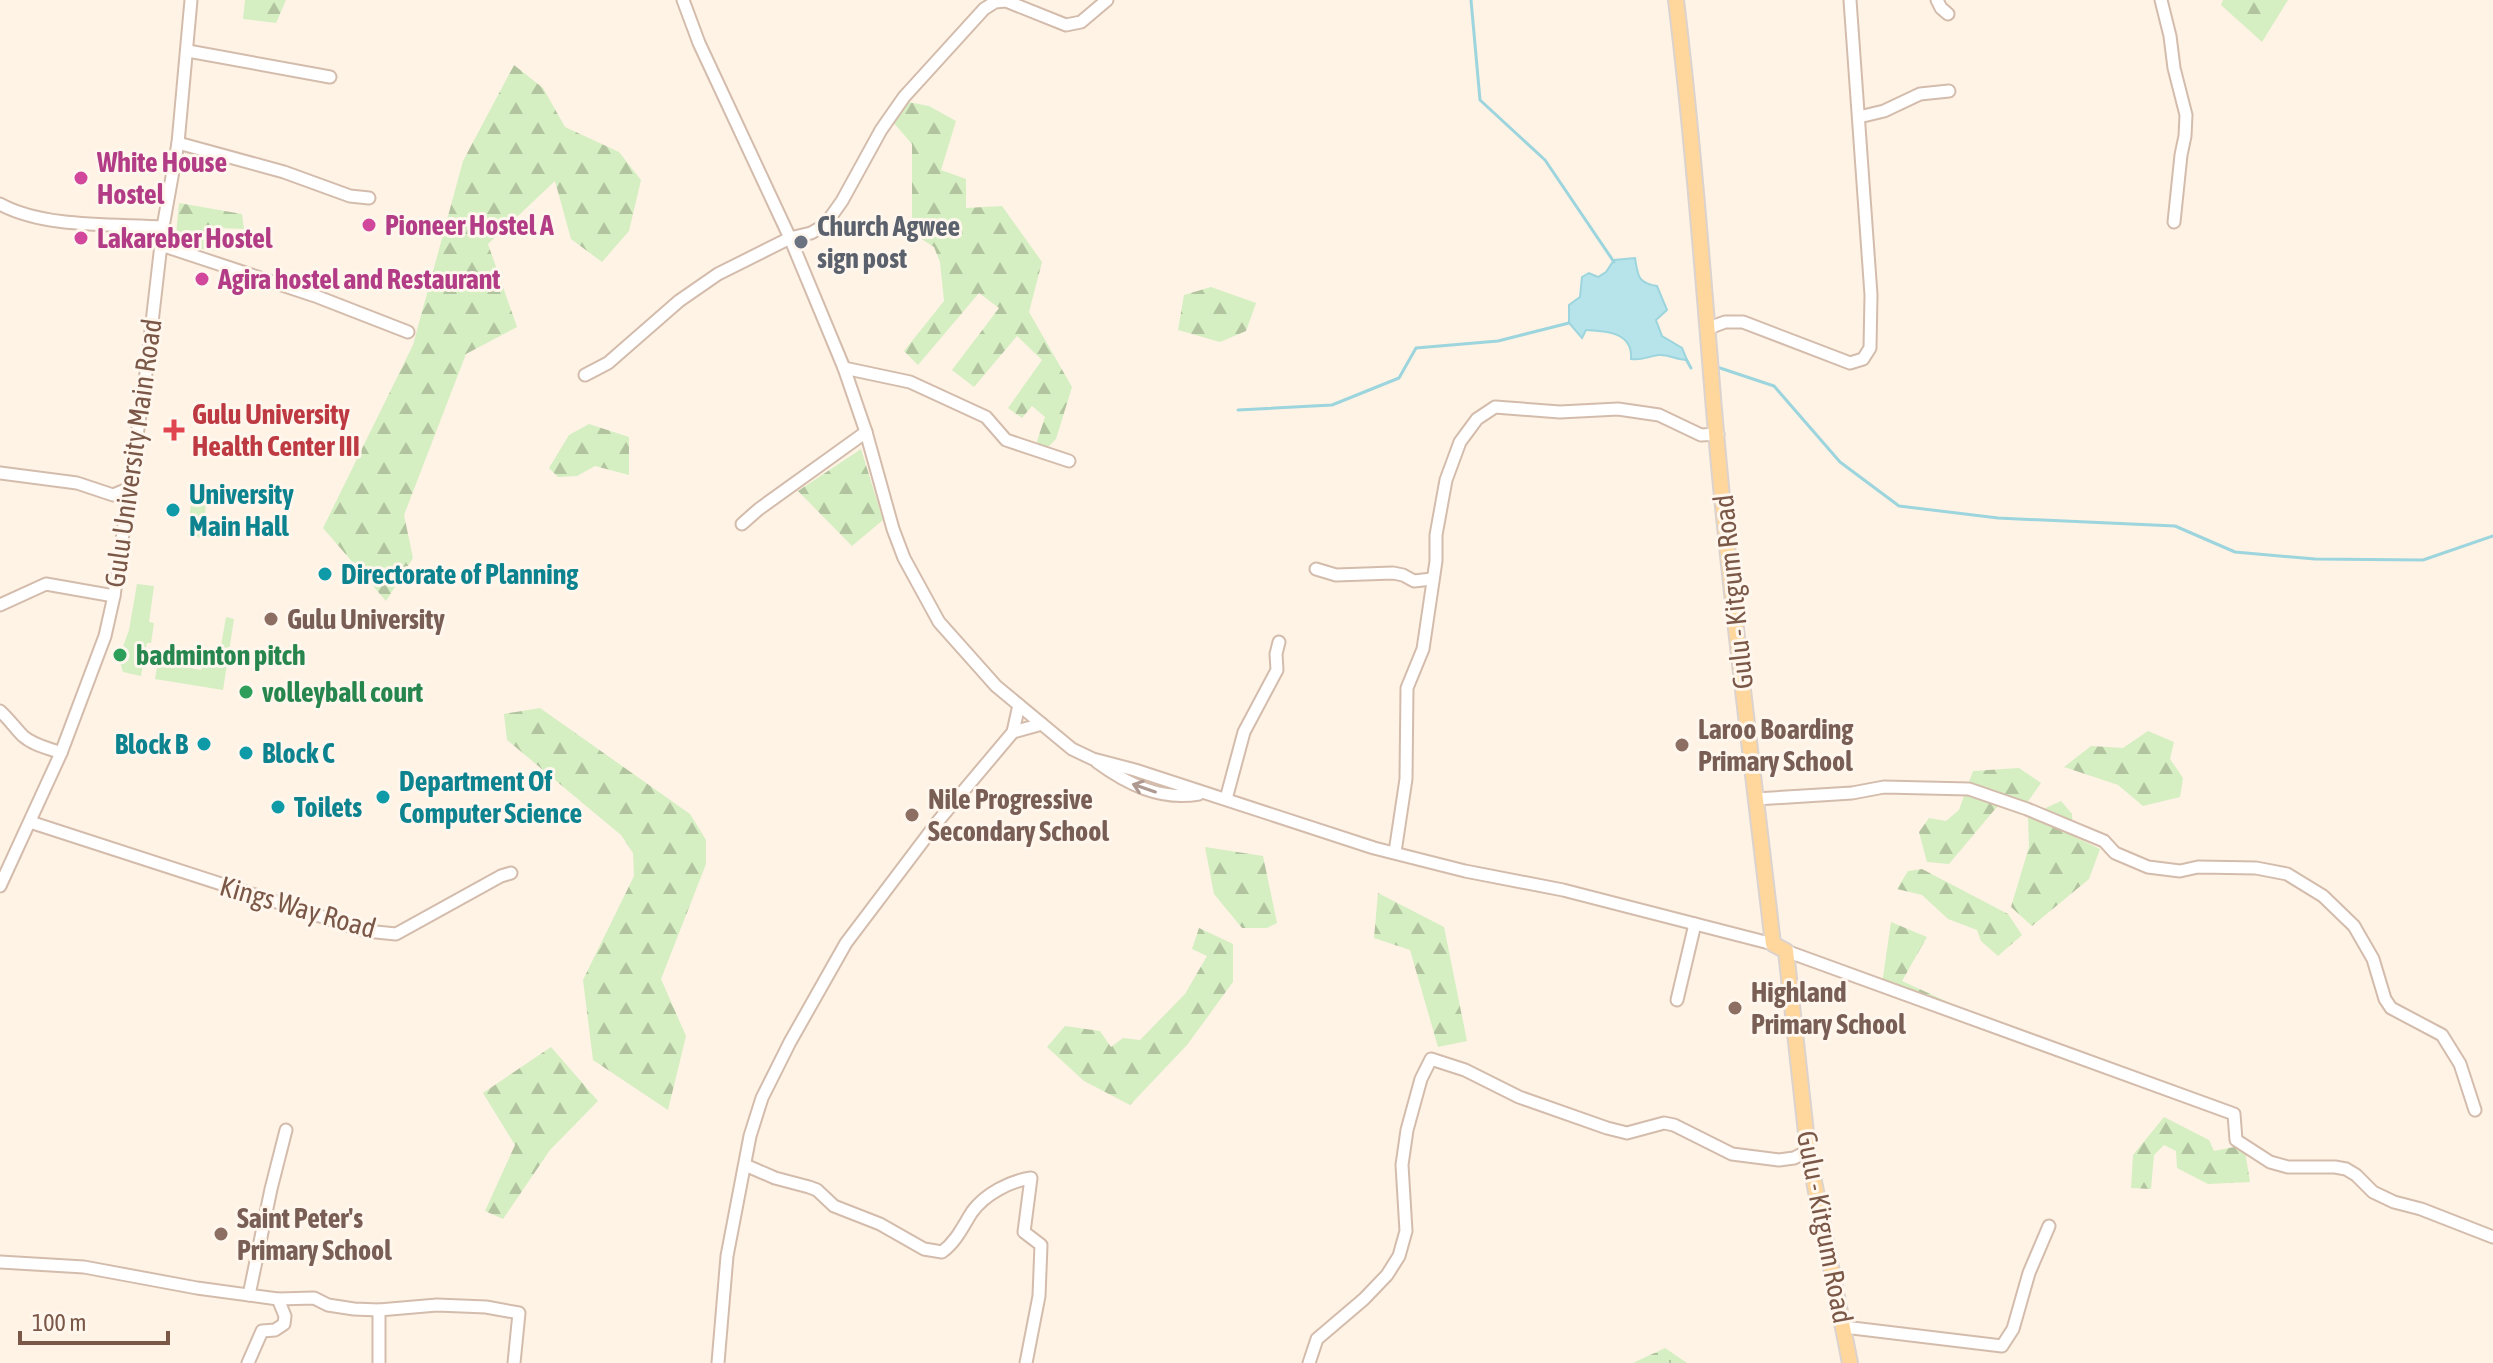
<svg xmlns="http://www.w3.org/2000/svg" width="2493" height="1363" font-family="'Asap Condensed',sans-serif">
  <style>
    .grass { fill: #d5eec2 }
    .forest { fill: url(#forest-firs) }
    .wetland { fill: url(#wetland-marsh) }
    .water { fill: #b7e4ea; stroke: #9cd5dd; stroke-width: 2 }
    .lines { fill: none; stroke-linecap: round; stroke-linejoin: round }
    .stream { stroke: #9cd5dd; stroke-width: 3 }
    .minor-casing { stroke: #d4bcac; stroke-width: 15 }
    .major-casing { stroke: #dcd3cf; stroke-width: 18 }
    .minor { stroke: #fff; stroke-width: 11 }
    .major { stroke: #ffd69b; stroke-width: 14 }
    .oneway { stroke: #af9a91 }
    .hotel-dot { fill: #d1479c; stroke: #fff7ed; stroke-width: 3 }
    .worship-dot { fill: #6b7280; stroke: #fff7ed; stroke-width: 3 }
    .health-dot { fill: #e0444e; stroke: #fff7ed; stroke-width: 3 }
    .culture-dot { fill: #0f9aa8; stroke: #fff7ed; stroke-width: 3 }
    .education-dot { fill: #8d6e63; stroke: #fff7ed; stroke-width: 3 }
    .leisure-dot { fill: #2e9e5b; stroke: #fff7ed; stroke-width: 3 }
    .labels { text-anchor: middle; stroke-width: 6; stroke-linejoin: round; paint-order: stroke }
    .hotel-label { font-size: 28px; font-weight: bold; fill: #b23c85; stroke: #fff7ed; text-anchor: start }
    .worship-label { font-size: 28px; font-weight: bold; fill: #5b616d; stroke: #fff7ed; text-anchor: start }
    .health-label { font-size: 28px; font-weight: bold; fill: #be3a42; stroke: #fff7ed; text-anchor: start }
    .street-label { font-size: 28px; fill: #7a5747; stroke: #fff7ed }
    .culture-label { font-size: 28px; font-weight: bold; fill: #0d838f; stroke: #fff7ed; text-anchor: start }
    .education-label { font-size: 28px; font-weight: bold; fill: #785e54; stroke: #fff7ed; text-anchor: start }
    .leisure-label { font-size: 28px; font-weight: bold; fill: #27864d; stroke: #fff7ed; text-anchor: start }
  </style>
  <defs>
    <pattern id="forest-firs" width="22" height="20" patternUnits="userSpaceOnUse" patternTransform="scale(2)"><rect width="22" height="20" fill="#d5eec2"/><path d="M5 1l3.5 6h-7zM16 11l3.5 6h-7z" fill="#b2c49f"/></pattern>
    <pattern id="wetland-marsh" width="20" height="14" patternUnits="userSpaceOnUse" patternTransform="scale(2)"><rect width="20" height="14" fill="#d5eec2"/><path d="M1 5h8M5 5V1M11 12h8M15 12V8" fill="none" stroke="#b2c49f"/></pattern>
  </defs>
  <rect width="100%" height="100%" fill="#fef3e5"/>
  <g class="grass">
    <path d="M191 504H206L203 538 187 535Z"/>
    <path d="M137 584 154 586 149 622 154 623 151 643H147L141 676 123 672 120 662V655L129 630Z"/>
    <path d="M226 617 234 619 223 690 155 679 160 649 176 651 174 665 201 670 203 663H209L210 657 219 658Z"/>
  </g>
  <g class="forest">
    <path d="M245 0H286L276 23 243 19Z"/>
    <path d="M2223 0H2288L2262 42 2221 5Z"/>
    <path d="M514 65 543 88 565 127 619 152 641 180 629 231 602 262 571 239 555 181 488 244 517 327 466 354 404 515 413 558 386 601 323 528 413 345 463 161Z"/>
    <path d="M903 101 929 106 956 121 941 170 966 179V208L1002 206 1042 262 1029 312 1072 387 1056 439 1043 452 1037 441 1045 417 1032 406 1022 418 1008 408 1042 360 1017 336 974 387 952 370 999 308 979 293 918 365 904 351 944 301 940 262 934 247 912 233V144L893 122Z"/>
    <path d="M179 203 242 214 244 229 219 228 218 251 175 246Z"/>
    <path d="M1211 287 1256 303 1246 331 1220 342 1178 330 1184 295Z"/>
    <path d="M589 424 629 437V475L595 466 577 476 558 477 549 468 569 435Z"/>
    <path d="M861 449 883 520 852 546 798 491Z"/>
    <path d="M540 708 690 814 706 840V864L661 979 686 1036 668 1110 593 1060 583 980 634 876 633 853 621 835 507 740 504 714Z"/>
    <path d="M2148 731 2174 742 2170 759 2183 778 2180 797 2143 806 2118 785 2064 767 2091 746 2123 748Z"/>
    <path d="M2019 768 2041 783 2027 803 2011 799 1996 808 1949 864 1927 862 1919 832 1929 818 1946 821 1959 810 1973 771Z"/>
    <path d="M2061 801 2072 814 2073 836 2100 849 2089 879 2032 926 2011 907 2029 847 2028 816Z"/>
    <path d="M1205 847 1263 856 1277 923 1267 928H1242L1214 894Z"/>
    <path d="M1922 869 2008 914 2022 935 1998 956 1981 941 1977 930 1948 919 1922 895 1897 889 1908 871Z"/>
    <path d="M1378 893 1444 927 1467 1041 1438 1047 1410 950 1374 938Z"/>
    <path d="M1891 922 1927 937 1902 981 1950 1003 1942 1015 1882 984Z"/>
    <path d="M1199 928 1233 944V982L1187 1045 1130 1105 1084 1081 1047 1047 1065 1026 1100 1031 1111 1047 1123 1038 1140 1040 1185 994 1207 956 1192 949Z"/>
    <path d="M551 1047 598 1101 550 1150 503 1219 485 1211 515 1145 483 1093Z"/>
    <path d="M2164 1117 2209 1140 2214 1151 2244 1145 2250 1182 2208 1184 2177 1168 2176 1151 2164 1145 2154 1155 2151 1189 2131 1188 2133 1155Z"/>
  </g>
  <path class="wetland" d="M1665 1348 1687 1363H1633Z"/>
  <path class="water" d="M1635 258C1638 275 1637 283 1657 286L1667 310 1656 320 1662 336 1682 348 1687 360C1677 360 1667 354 1659 355 1648 356 1642 361 1631 359 1633 332 1606 331 1586 330L1582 338 1569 323V305L1580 297 1582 277 1589 273 1598 277 1606 272 1614 260Z"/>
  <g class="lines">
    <g class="stream">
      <path d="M1471 0 1480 100 1545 160 1614 262"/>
      <path d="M1686 359 1691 368"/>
      <path d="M1717 367 1774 386 1840 462 1899 506 1998 518 2175 526 2235 552 2315 559 2423 560 2493 536"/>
      <path d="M1238 410 1332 405 1399 378 1416 348 1498 341 1569 323"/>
    </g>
    <defs>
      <g id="minor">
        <path d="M683 0 699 43 790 238 844 368 866 432 893 529 904 558 939 622 996 686 1072 749 1093 759 1135 770 1374 848 1465 871 1563 890 1773 944"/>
        <path d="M1937 0 1941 8 1948 14"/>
        <path d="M2161 0 2170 36 2174 68 2186 115 2185 136 2181 155 2174 222"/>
        <path d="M188 51 330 77"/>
        <path d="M1859 117 1884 111 1920 94 1949 91"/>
        <path d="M178 143 284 172 350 196 369 198"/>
        <path d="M0 204C44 228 112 224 163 227"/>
        <path d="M161 245 318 297 408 332"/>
        <path d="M1709 328 1725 322H1743L1850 363 1863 359 1870 348 1871 295 1850 0"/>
        <path d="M844 368 910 382 986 417 1006 440 1069 461"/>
        <path d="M585 375 608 363 679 301 718 274 790 238 811 233 825 225 842 201 881 130 904 97 984 9 995 2 1006 1 1066 25 1081 22 1107 0"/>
        <path d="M0 473 77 483 113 495 130 488"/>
        <path d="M742 524 759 509 866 432"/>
        <path d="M1316 569 1336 575 1393 573 1403 575 1414 581 1432 579"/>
        <path d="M0 605 46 584 114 596"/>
        <path d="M0 711C9 719 15 728 23 736 33 745 48 748 61 753"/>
        <path d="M1013 732 1042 724"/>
        <path d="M1097 762C1127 784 1161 801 1199 794"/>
        <path d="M1226 799 1244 732 1277 670 1276 654 1279 642"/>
        <path d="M1756 799 1852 793 1884 787 1969 789 2027 809 2104 841 2115 853 2148 867 2180 871 2198 867 2256 868 2287 874 2323 896 2354 926 2373 959 2385 999 2391 1008 2442 1035 2460 1064 2475 1110"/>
        <path d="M30 822 366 931 396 934 501 876 511 873"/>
        <path d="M1395 852 1406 779 1407 688 1423 649 1436 561V535L1446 480 1460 442 1477 419 1495 407 1560 412 1618 409 1659 415 1701 435 1718 434"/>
        <path d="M0 886 61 753 105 636 114 596 147 366 163 227 178 143 191 0"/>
        <path d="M1786 951 2234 1114 2236 1140 2270 1162 2288 1167H2335L2346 1169 2356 1175 2373 1192 2394 1202 2421 1209 2493 1237"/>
        <path d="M1677 1000 1695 924"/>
        <path d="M745 1165 775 1178 809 1187 817 1190 834 1206 880 1224 924 1249 942 1252C956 1242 963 1226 972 1212 985 1194 1010 1181 1031 1178L1024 1232 1041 1245 1039 1296 1026 1363"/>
        <path d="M0 1262 84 1267 197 1288 278 1299 314 1298 328 1305 354 1309 379 1310 437 1305 486 1307 519 1313 514 1363"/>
        <path d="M249 1295 271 1189 286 1130"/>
        <path d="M1844 1327 2002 1346 2013 1329 2029 1273 2049 1226"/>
        <path d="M248 1363 262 1331 275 1330 284 1324 285 1316 278 1299"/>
        <path d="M379 1363V1310"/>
        <path d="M718 1363 727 1256 750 1136 762 1098 790 1042 846 943 939 820 1013 732 1019 705"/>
        <path d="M1309 1363 1317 1339 1364 1299 1387 1275 1399 1256 1406 1231 1402 1165 1407 1130 1421 1079 1431 1059 1465 1070 1519 1097 1607 1128 1627 1133 1664 1123 1674 1125 1732 1154 1779 1160 1794 1158 1808 1151"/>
      </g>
      <path id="major" d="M1676 0C1691 124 1701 248 1711 373 1726 564 1751 754 1773 944L1786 951 1808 1151 1850 1363"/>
    </defs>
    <use href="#minor" class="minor-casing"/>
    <use href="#major" class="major-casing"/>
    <use href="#minor" class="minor"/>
    <use href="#major" class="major"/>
  </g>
  <defs><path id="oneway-shaft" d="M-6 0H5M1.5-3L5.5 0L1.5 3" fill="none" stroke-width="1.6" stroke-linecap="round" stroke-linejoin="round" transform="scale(2)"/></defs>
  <use class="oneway" href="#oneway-shaft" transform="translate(1144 788) rotate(-161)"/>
  <g class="hotel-dot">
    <circle cx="81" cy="178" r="8"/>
    <circle cx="369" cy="225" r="8"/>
    <circle cx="81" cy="238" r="8"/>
    <circle cx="202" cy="279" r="8"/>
  </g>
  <circle class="worship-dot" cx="801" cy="242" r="8"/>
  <path class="health-dot" d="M170 418h8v8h8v8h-8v8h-8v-8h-8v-8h8z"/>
  <g class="culture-dot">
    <circle cx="173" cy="510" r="8"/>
    <circle cx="325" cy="574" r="8"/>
    <circle cx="204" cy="744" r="8"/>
    <circle cx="246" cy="753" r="8"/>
    <circle cx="383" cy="797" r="8"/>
    <circle cx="278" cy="807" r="8"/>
  </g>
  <g class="education-dot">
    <circle cx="271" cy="619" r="8"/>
    <circle cx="1682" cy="745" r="8"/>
    <circle cx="912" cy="815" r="8"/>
    <circle cx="1735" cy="1008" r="8"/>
    <circle cx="221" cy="1234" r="8"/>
  </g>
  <g class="leisure-dot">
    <circle cx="120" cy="655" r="8"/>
    <circle cx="246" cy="692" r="8"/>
  </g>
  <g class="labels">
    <g class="hotel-label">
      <text x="97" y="172">White House<tspan x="97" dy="32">Hostel</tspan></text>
      <text x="385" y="235">Pioneer Hostel A</text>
      <text x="97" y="248">Lakareber Hostel</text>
      <text x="218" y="289">Agira hostel and Restaurant</text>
    </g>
    <g class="worship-label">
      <text x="817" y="236">Church Agwee<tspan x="817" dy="32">sign post</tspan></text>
    </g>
    <g class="health-label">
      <text x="192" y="424">Gulu University<tspan x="192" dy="32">Health Center III</tspan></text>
    </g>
    <g class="street-label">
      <text transform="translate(133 453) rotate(-82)" y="10">Gulu University Main Road</text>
      <text transform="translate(1733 592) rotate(-96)" y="10">Gulu - Kitgum Road</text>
      <text transform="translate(298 907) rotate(16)" y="10">Kings Way Road</text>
      <text transform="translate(1825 1227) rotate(79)" y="10">Gulu - Kitgum Road</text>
    </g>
    <g class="culture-label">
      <text x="189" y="504">University<tspan x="189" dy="32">Main Hall</tspan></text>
      <text x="341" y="584">Directorate of Planning</text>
      <text x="188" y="754" text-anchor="end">Block B</text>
      <text x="262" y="763">Block C</text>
      <text x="399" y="791">Department Of<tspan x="399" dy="32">Computer Science</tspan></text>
      <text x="294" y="817">Toilets</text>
    </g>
    <g class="education-label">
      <text x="287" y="629">Gulu University</text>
      <text x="1698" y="739">Laroo Boarding<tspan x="1698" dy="32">Primary School</tspan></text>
      <text x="928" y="809">Nile Progressive<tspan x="928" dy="32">Secondary School</tspan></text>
      <text x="1751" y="1002">Highland<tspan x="1751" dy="32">Primary School</tspan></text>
      <text x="237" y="1228">Saint Peter's<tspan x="237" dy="32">Primary School</tspan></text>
    </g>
    <g class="leisure-label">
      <text x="136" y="665">badminton pitch</text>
      <text x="262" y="702">volleyball court</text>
    </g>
  </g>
  <path d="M20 1331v12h148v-12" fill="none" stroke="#7a5747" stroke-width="4"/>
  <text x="32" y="1331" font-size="24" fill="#7a5747" stroke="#fff7ed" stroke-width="6" paint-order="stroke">100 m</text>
</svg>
